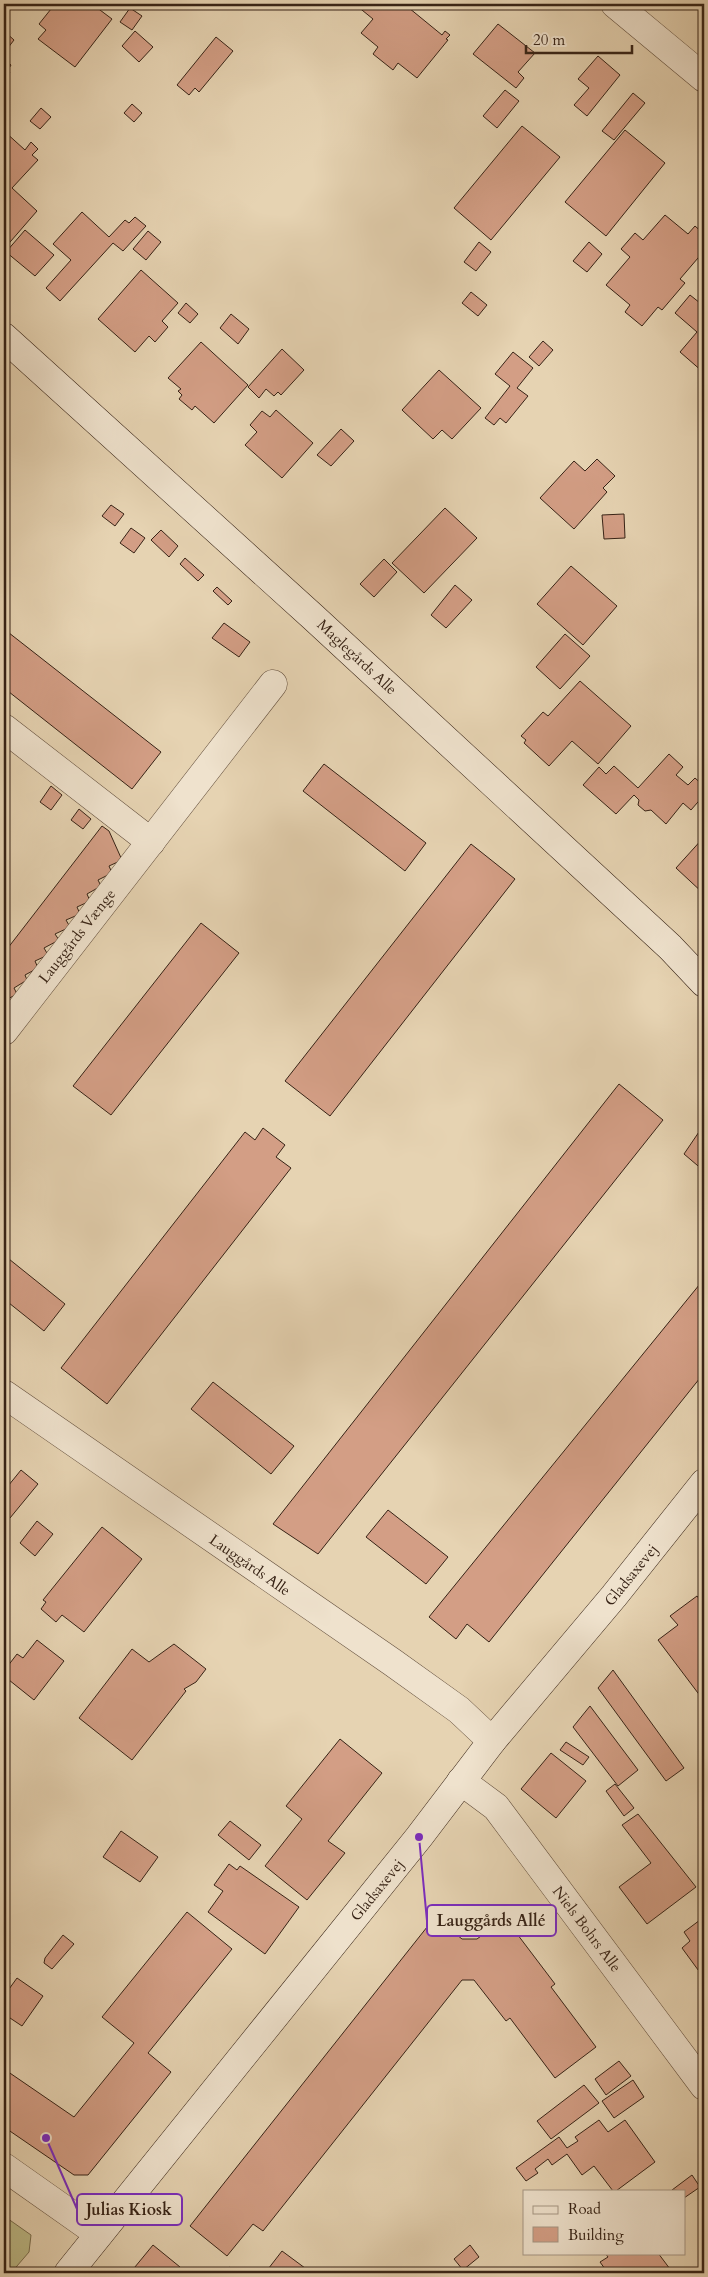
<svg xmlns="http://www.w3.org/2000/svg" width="708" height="2277" font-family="Cardo,serif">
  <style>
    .green { fill: #bdba87; stroke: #7a6e4e }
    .building { fill: #d39e85; stroke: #372316 }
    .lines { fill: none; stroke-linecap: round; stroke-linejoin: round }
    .street-casing { stroke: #634f3d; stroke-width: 29 }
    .secondary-casing { stroke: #372316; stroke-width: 29 }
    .street { stroke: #efe2cd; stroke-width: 28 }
    .secondary { stroke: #efe2cd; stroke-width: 28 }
    .labels { text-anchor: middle; stroke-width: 5; stroke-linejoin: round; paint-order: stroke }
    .street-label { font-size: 15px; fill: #372316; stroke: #efe2cd }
    .leader { fill: none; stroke: #7b2cbf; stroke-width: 2 }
    .callout-dot { fill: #7b2cbf; stroke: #efe2cd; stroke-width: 2 }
    .callout { fill: #efe2cd; stroke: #7b2cbf; stroke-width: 2 }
    .callout-label { font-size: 16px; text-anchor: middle; font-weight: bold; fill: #372316 }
  </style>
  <rect width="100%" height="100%" fill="#e6d3b2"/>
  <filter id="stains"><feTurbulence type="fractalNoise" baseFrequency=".004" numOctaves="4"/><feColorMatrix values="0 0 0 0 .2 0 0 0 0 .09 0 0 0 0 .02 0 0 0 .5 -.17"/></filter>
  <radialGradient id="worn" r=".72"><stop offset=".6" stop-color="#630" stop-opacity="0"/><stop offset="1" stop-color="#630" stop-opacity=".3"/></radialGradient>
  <path class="green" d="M4 2216 31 2235 29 2252 11 2273H4Z"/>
  <g class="building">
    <path d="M55 4H92L112 19 75 67 38 39 46 30 39 24Z"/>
    <path d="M359 4H413L409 8 442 35 445 31 450 35 446 39 448 40 417 78 398 63 393 70 373 54 378 47 361 33 373 19 357 6Z"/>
    <path d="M130 8 142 16 132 30 120 22Z"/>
    <path d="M498 24 535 53 518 72 524 78 516 88 473 54Z"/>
    <path d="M4 31 14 40 4 53Z"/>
    <path d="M135 31 153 47 139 62 122 46Z"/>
    <path d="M216 37 233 51 199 92 195 88 189 95 177 85Z"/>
    <path d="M598 56 620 75 587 116 574 105 589 88 578 79Z"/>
    <path d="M4 59 11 65 8 70 10 72 4 80Z"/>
    <path d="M505 90 519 101 497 128 483 116Z"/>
    <path d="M633 93 645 103 614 140 602 131Z"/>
    <path d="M132 104 142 113 134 122 124 113Z"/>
    <path d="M41 108 51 117 40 129 30 121Z"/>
    <path d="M522 126 560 157 491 240 454 208Z"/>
    <path d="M625 130 665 163 606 236 565 202Z"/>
    <path d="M4 131 25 150 31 142 38 149 32 155 38 160 12 188 37 211 4 249Z"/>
    <path d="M82 212 109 237 125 220 129 223 135 217 146 226 123 251 113 243 60 301 46 288 71 260 53 244Z"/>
    <path d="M665 215 688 234 695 226 704 234V251L680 279 685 283 662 310 658 307 642 326 625 312 630 305 606 285 630 257 621 249 635 233 643 240Z"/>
    <path d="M25 230 54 255 35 276 6 252Z"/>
    <path d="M148 231 161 242 146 260 133 249Z"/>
    <path d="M479 242 491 252 476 271 464 262Z"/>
    <path d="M589 242 602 254 587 272 573 261Z"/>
    <path d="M141 270 178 303 162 321 168 327 155 342 149 336 135 352 98 319Z"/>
    <path d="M471 292 487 305 478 316 462 303Z"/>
    <path d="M690 295 700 303 704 298 703 372 680 352 697 332 675 313Z"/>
    <path d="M186 303 198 314 190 323 178 313Z"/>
    <path d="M231 314 249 329 238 344 220 328Z"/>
    <path d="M543 341 553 350 539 366 529 357Z"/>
    <path d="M201 342 248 385 214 423 195 406 192 410 179 399 182 395 178 391 181 389 168 378Z"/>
    <path d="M282 349 304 370 281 395 278 392 274 396 266 389 259 398 248 387Z"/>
    <path d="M513 352 533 368 517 388 528 396 506 423 500 418 494 425 485 418 510 386 495 374Z"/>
    <path d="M439 370 481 408 452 439 442 430 433 439 402 410Z"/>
    <path d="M276 410 313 443 282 478 245 445 257 432 250 425 262 411 270 417Z"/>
    <path d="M341 429 354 441 331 466 317 455Z"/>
    <path d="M597 459 615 476 603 488 607 492 574 529 540 498 574 461 585 471Z"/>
    <path d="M111 505 124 514 115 526 102 516Z"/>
    <path d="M445 508 477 538 424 593 392 563Z"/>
    <path d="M624 514 625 538 604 539 602 515Z"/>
    <path d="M131 528 145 538 134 553 120 543Z"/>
    <path d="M161 530 178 546 169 557 151 540Z"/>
    <path d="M185 558 204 575 198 581 180 564Z"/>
    <path d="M384 559 397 572 374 597 360 584Z"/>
    <path d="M571 566 617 606 583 645 537 604Z"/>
    <path d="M455 585 472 600 446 628 431 615Z"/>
    <path d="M217 587 232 601 228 605 213 591Z"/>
    <path d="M224 623 250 642 239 657 212 638Z"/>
    <path d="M4 629 161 752 132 789 4 688Z"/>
    <path d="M565 634 590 656 560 689 536 667Z"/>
    <path d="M580 681 631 726 598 764 572 741 549 766 524 743 526 740 521 736 543 712 548 716Z"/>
    <path d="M669 754 683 767 676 775 688 785 695 778 704 786V795L691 810 683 803 666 824 651 810 645 811 638 805 639 800 634 795 616 814 583 785 599 767 606 774 614 766 638 788Z"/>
    <path d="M324 764 426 843 405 871 303 791Z"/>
    <path d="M51 786 62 795 51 810 40 802Z"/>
    <path d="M79 809 91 819 83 829 71 820Z"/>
    <path d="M102 826 109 831 122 860 109 866 112 873 98 880 101 886 87 894 90 901 77 907 80 914 66 920 70 927 55 934 59 940 44 948 48 955 35 961 38 968 25 975 27 980 14 988 17 994 4 1001V953Z"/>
    <path d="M704 837V894L676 868Z"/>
    <path d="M471 844 515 879 330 1116 285 1081Z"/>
    <path d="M201 923 239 953 111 1115 73 1086Z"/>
    <path d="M619 1084 663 1120 318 1554 273 1524Z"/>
    <path d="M703 1126 704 1127V1171L684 1154Z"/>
    <path d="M263 1128 285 1145 276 1157 291 1168 107 1404 61 1368 245 1132 255 1140Z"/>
    <path d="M4 1255 65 1304 44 1331 4 1299Z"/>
    <path d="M704 1279V1373L489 1642 467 1624 456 1639 429 1617Z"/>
    <path d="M213 1382 294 1446 271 1474 191 1409Z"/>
    <path d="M21 1470 38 1484 10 1518 4 1513V1491Z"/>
    <path d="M388 1510 448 1557 426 1584 366 1537Z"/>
    <path d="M37 1521 53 1534 35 1556 20 1543Z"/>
    <path d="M102 1527 142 1559 84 1632 62 1615 56 1622 41 1609 46 1602 43 1600Z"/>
    <path d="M697 1596 704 1605V1701L658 1640 678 1625 670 1616Z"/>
    <path d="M37 1640 64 1661 34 1700 4 1676V1671L17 1654 23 1658Z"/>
    <path d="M174 1644 206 1669 196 1682 184 1689 186 1691 132 1760 79 1718 132 1649 149 1662Z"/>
    <path d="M613 1670 684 1768 666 1781 598 1688Z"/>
    <path d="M590 1706 638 1770 618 1786 573 1727Z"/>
    <path d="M340 1739 382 1773 328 1841 345 1853 307 1900 265 1866 302 1819 286 1806Z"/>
    <path d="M566 1742 589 1757 583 1765 560 1750Z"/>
    <path d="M551 1753 586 1781 556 1818 521 1789Z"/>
    <path d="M615 1784 634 1808 624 1816 606 1791Z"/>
    <path d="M638 1814 696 1887 647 1924 619 1887 651 1863 622 1825Z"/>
    <path d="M230 1821 261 1845 249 1860 218 1835Z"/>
    <path d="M121 1831 158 1857 140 1882 103 1857Z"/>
    <path d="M229 1864 237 1870 240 1866 299 1907 265 1954 208 1912 223 1891 214 1885Z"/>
    <path d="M187 1912 232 1949 148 2053 171 2072 88 2175H74L4 2127V2069L74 2117 134 2043 102 2017Z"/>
    <path d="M435 1917 462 1939H477L505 1918 555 1984 551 1987 596 2047 555 2078 510 2018 506 2021 474 1980H462L263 2231 253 2224 227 2256 190 2226Z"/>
    <path d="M700 1920 704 1925V1978L682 1948 690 1941 684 1932Z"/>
    <path d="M63 1935 74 1944 52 1969 44 1963 45 1958Z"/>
    <path d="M4 1969 10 1973 4 1983Z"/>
    <path d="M17 1978 43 1996 22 2026 4 2014V1996Z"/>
    <path d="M619 2061 631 2076 606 2095 595 2079Z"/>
    <path d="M633 2080 644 2097 614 2118 602 2101Z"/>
    <path d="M584 2085 599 2103 551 2139 537 2121Z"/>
    <path d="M599 2120 608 2132 625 2120 655 2162 616 2191H613L594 2166 582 2175 567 2154 552 2165 548 2159 535 2169 538 2173 526 2181 516 2168 559 2137 567 2148 578 2141 575 2137Z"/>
    <path d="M692 2175 700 2187 684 2198V2191L672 2190Z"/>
    <path d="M153 2245 180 2267 174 2273H130Z"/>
    <path d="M470 2245 479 2257 463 2270 454 2259Z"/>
    <path d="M282 2251 309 2271 308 2273H265Z"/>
    <path d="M605 2253H658L673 2273H599L605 2269 600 2262 608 2257Z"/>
    <path d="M229 2267 237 2273H224Z"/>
  </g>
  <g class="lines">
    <defs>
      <g id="street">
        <path d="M615 4 704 78"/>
        <path d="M4 728 151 842"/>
        <path d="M4 1031 273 684"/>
        <path d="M4 1394 392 1662 459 1710 492 1741"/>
        <path d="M461 1781 496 1807 704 2086"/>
        <path d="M4 2167 99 2234"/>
      </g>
      <g id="secondary">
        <path d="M4 337 313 617 670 947 704 983"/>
        <path d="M68 2273 419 1837 492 1741 614 1596 704 1483"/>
      </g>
    </defs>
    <use href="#street" class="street-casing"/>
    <use href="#secondary" class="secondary-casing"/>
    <use href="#street" class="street"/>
    <use href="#secondary" class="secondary"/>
  </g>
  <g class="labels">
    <g class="street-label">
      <text transform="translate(357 657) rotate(43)" y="5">Maglegårds Alle</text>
      <text transform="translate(77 936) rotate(-52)" y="5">Lauggårds Vænge</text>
      <text transform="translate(250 1565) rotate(35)" y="5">Lauggårds Alle</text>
      <text transform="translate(631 1575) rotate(-51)" y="5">Gladsaxevej</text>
      <text transform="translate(377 1890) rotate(-51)" y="5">Gladsaxevej</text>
      <text transform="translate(587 1929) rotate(53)" y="5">Niels Bohrs Alle</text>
    </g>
  </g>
  <path class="leader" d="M419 1837L427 1921M46 2138L77 2209"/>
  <g class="callout-dot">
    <circle cx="419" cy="1837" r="5"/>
    <circle cx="46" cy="2138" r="5"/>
  </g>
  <g class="callout">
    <rect x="427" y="1905" width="129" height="31" rx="5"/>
    <rect x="77" y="2194" width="105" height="31" rx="5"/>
  </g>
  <g class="callout-label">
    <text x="491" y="1926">Lauggårds Allé</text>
    <text x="129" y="2215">Julias Kiosk</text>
  </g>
  <rect width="708" height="2277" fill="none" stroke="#e6d3b2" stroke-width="20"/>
  <rect x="5" y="5" width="698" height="2267" fill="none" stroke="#372316" stroke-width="2.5"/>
  <rect x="10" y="10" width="688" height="2257" fill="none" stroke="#372316"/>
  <rect x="523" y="2190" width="162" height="65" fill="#efe2cd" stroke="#a59684"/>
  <rect x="533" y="2206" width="25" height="8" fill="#efe2cd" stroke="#a59684"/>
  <text x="568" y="2214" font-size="15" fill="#372316">Road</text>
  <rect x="533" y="2227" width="25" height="15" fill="#d39e85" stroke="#a59684"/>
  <text x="568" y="2240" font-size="15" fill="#372316">Building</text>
  <path d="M526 45v8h106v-8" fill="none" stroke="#372316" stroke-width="2.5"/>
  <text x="533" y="45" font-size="15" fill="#372316" stroke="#efe2cd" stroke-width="4" paint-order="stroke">20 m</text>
  <rect width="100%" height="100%" filter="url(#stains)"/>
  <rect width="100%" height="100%" fill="url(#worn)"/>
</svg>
